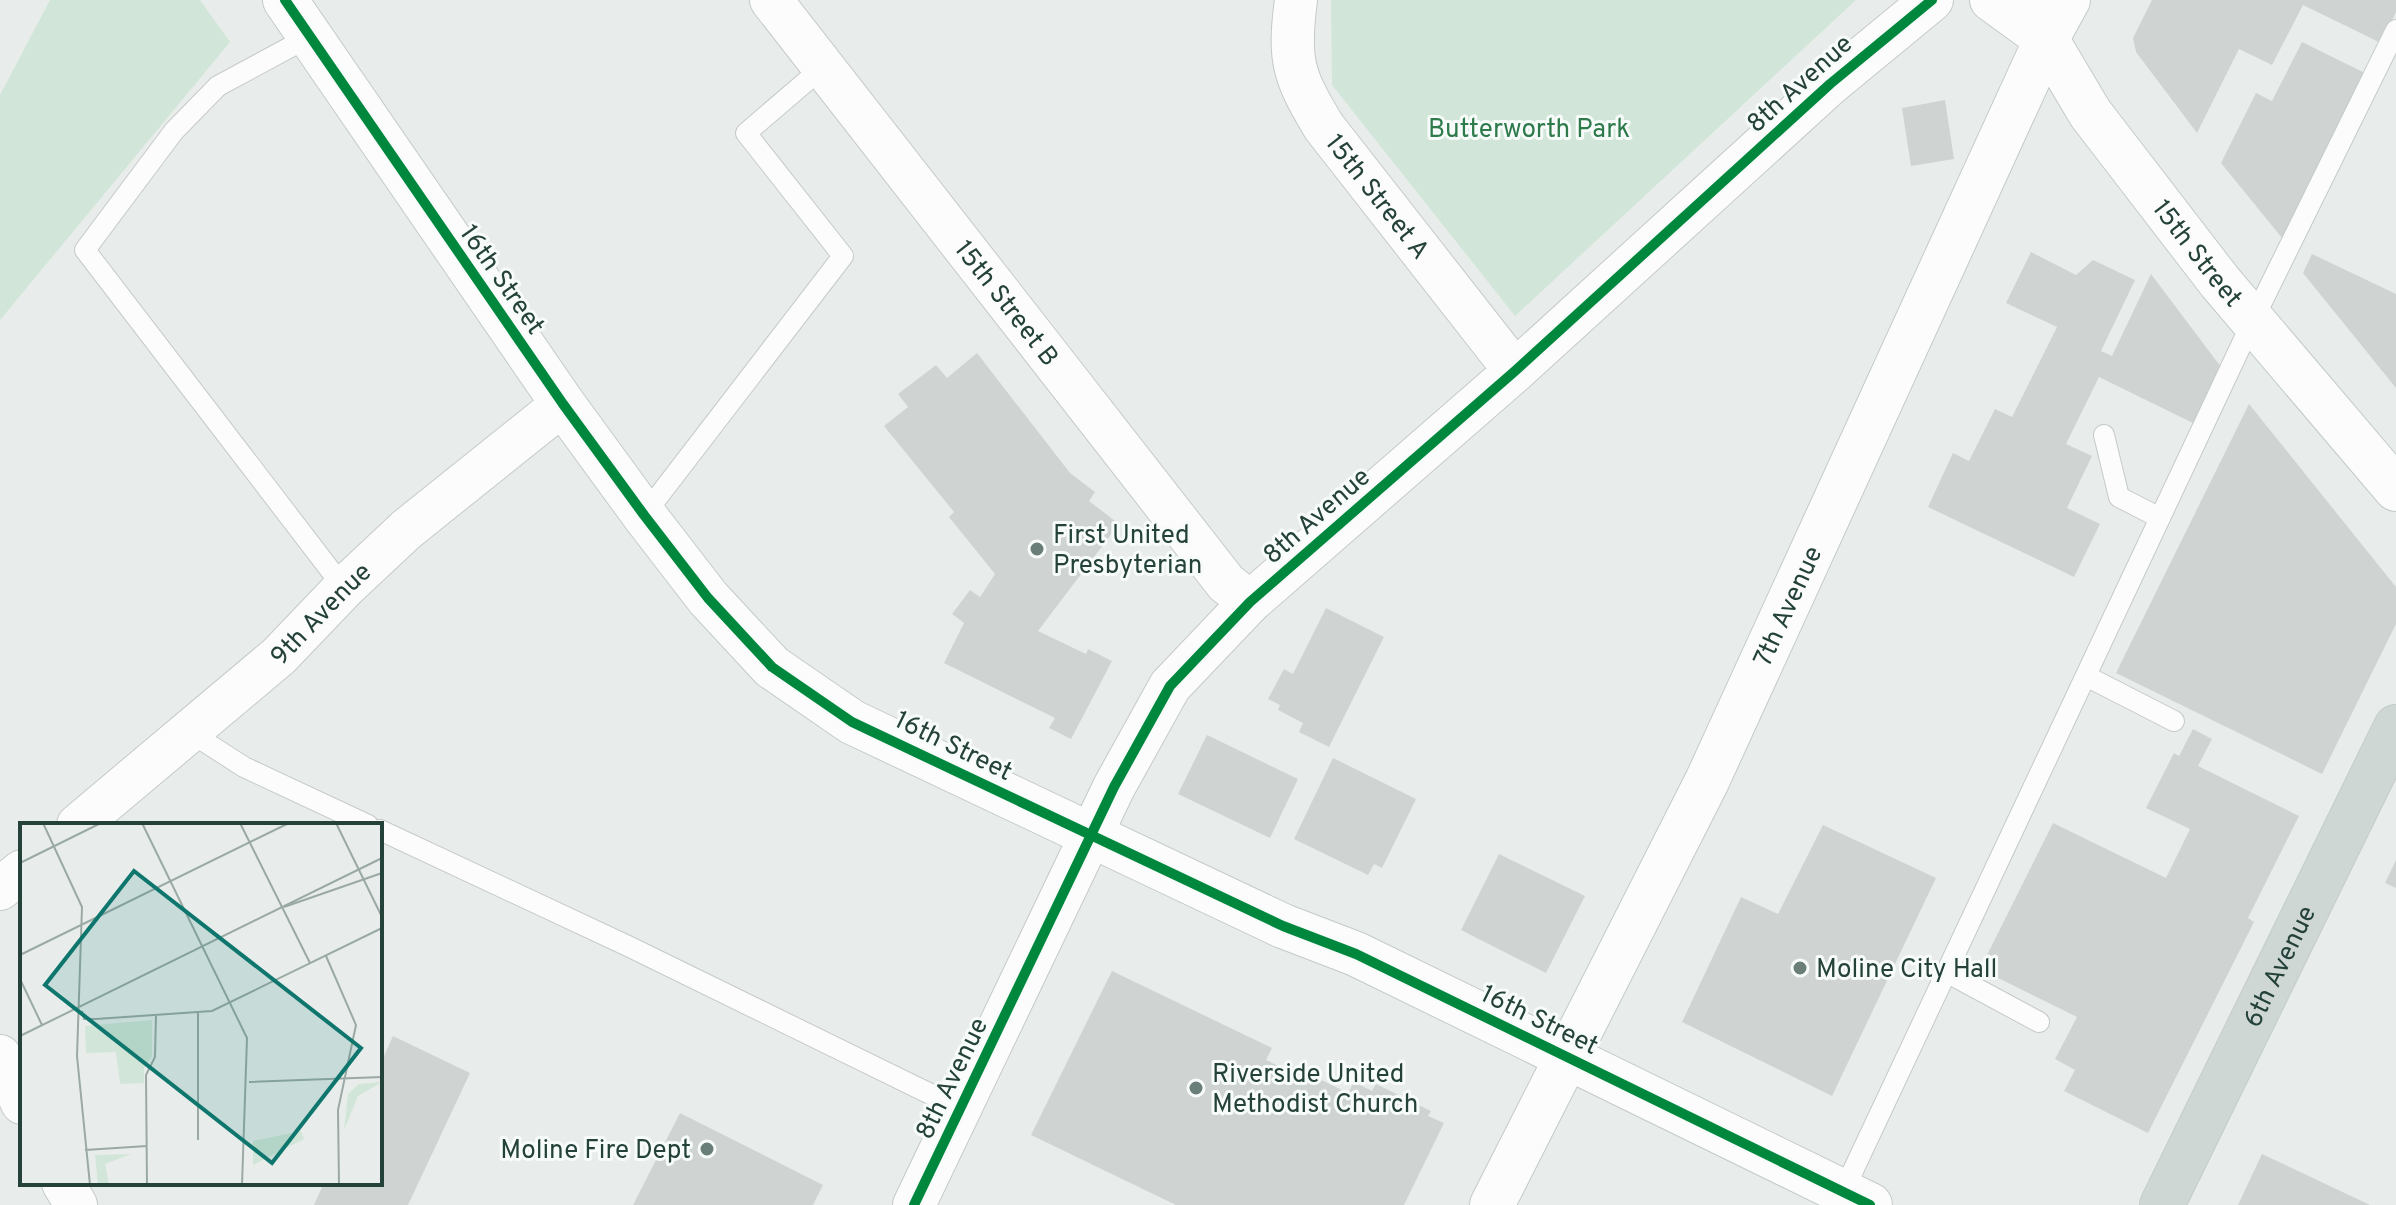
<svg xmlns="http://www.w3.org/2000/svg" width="2396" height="1205" font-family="Overpass,sans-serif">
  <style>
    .green { fill: #d1e6d8 }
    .building { fill: #cfd4d2 }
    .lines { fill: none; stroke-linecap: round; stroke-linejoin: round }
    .lane-casing { stroke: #c5cac8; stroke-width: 22 }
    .street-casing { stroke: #c5cac8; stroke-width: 44 }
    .secondary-casing { stroke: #c3cbc8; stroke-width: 46 }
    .primary-casing { stroke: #c3ccc9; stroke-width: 46 }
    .lane { stroke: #fcfcfc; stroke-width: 20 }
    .street { stroke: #fcfcfc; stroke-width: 42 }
    .secondary { stroke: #fcfcfc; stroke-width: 44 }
    .primary { stroke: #cfd7d5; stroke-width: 44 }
    .cycleway-casing { stroke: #f7fbf9; stroke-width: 15 }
    .cycleway { stroke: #00873e; stroke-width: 10 }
    .poi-dot { fill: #697e78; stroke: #f7fbf9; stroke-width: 3 }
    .labels { text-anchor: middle; stroke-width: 6; stroke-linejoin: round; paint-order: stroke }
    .street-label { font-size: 26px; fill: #24423a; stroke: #f7fbf9 }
    .park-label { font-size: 26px; fill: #2d7a4b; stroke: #f7fbf9 }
    .poi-label { font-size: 26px; fill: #24423a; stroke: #f7fbf9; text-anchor: start }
    .inset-road { fill: none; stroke: #9aa9a4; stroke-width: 2 }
    .view { fill: #0f766e; fill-opacity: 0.15; stroke: #0f766e; stroke-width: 4 }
    .inset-edge { fill: none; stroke: #24423a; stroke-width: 4 }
  </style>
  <rect width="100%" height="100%" fill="#e8edeb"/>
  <g class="green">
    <path d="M50 0H200L230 42 0 320V95Z"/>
    <path d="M1331 0H1856L1515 316 1332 85Z"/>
  </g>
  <g class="building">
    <path d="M2152 0H2396V12L2381 43 2303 5 2272 65 2239 49 2197 133 2136 52 2133 38Z"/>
    <path d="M2302 42 2371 76 2287 244 2221 163 2256 93 2272 101Z"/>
    <path d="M1945 100 1954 159 1911 166 1902 108Z"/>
    <path d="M2031 252 2076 275 2093 260 2135 280 2101 351 2112 356 2151 274 2224 371 2197 425 2099 377 2066 444 2092 456 2067 508 2100 524 2074 577 1928 507 1953 453 1969 461 1995 409 2012 417 2057 327 2006 303Z"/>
    <path d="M2312 254 2396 294V388L2303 273Z"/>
    <path d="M977 353 1070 473 1095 492 1089 501 1119 524 1038 631 1086 654 1088 649 1112 661 1071 739 1049 728 1055 718 944 663 964 623 952 614 970 590 980 597 995 574 949 517 954 512 884 426 908 407 898 394 936 365 947 378Z"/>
    <path d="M2249 404 2396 587V624L2322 774 2116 673Z"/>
    <path d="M1326 608 1384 637 1329 747 1299 732 1303 723 1278 710 1280 705 1268 699 1284 669 1293 674Z"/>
    <path d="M2193 729 2212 739 2198 766 2299 816 2248 918 2254 922 2148 1133 2064 1091 2075 1070 2055 1059 2077 1017 1980 969 2053 823 2166 878 2190 829 2146 808 2174 753 2179 756Z"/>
    <path d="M1207 735 1298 779 1270 838 1178 794Z"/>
    <path d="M1333 758 1416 799 1382 868 1374 864 1368 875 1294 839Z"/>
    <path d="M1823 825 1936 878 1832 1096 1682 1022 1741 897 1778 914Z"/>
    <path d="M1499 854 1585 896 1546 973 1461 930Z"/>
    <path d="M2396 860V888L2385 883Z"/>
    <path d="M1112 971 1272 1048 1266 1060 1289 1071 1291 1065 1348 1093 1354 1082 1372 1091 1376 1084 1431 1111 1428 1116 1444 1123 1404 1205H1176L1031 1135Z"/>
    <path d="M393 1036 470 1073 408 1205H314L324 1183H380V1065Z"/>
    <path d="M680 1113 823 1185 813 1205H633Z"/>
    <path d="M2262 1154 2370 1205H2238Z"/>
  </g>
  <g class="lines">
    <defs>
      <g id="lane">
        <path d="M309 37 218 86 174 131 85 250 344 588"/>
        <path d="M2104 435 2119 497 2160 518"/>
        <path d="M644 515 843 256 746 133 822 68"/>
        <path d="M2086 676 2174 721"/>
        <path d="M191 733 244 767 368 825"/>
        <path d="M380 830 630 947 961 1109"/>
        <path d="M1946 972 2039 1022"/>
        <path d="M1843 1192 2254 318 2396 30"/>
      </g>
      <g id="street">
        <path id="s1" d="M771 0 1226 583 1250 602"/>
        <path id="s2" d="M1296 0C1288 60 1293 76 1324 127L1515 371"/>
        <path d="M1991 0 2046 40"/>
        <path id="s3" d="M78 825 279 656 344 588 407 529 563 404"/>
        <path d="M0 889 22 871"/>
        <path d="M0 1056 22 1103"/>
        <path d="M63 1183 76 1205"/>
        <path d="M914 1205 1114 787 1170 686 1250 602 1515 371 1830 84 1932 0"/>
      </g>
      <g id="secondary">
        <path d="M285 0 563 404 644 515 708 598 772 667 852 722 1283 926 1356 954 1870 1205"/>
        <path id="s4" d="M2023 0 2090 113 2220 282 2396 489"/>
        <path id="s5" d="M1492 1205 1707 781 2046 40 2068 0"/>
      </g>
      <g id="primary">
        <path id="s6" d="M2162 1205 2396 727"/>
      </g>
    </defs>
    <use href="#lane" class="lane-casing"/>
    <use href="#street" class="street-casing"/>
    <use href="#secondary" class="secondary-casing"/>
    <use href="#primary" class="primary-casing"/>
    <use href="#lane" class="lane"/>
    <use href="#street" class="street"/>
    <use href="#secondary" class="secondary"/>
    <use href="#primary" class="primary"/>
    <defs>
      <g id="cycleway">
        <path d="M285 0 563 404 644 515 708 598 772 667 852 722 1283 926 1356 954 1870 1205"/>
        <path d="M914 1205 1114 787 1170 686 1250 602 1515 371 1830 84 1932 0"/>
      </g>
    </defs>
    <use href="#cycleway" class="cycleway-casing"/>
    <use href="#cycleway" class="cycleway"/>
  </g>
  <g class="poi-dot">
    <circle cx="1037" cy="549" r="8"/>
    <circle cx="1800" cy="968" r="8"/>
    <circle cx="1196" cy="1088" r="8"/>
    <circle cx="707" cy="1149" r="8"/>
  </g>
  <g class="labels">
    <g class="street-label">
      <text transform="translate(1799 83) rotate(-42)" y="9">8th Avenue</text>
      <text dy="9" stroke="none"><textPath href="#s2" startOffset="222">15th Street A</textPath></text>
      <text dy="9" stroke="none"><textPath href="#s4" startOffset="308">15th Street</textPath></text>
      <text transform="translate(503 279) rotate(55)" y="9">16th Street</text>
      <text dy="9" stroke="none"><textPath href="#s1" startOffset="384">15th Street B</textPath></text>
      <text transform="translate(1316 515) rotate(-41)" y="9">8th Avenue</text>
      <text dy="9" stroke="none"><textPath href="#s5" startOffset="668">7th Avenue</textPath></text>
      <text dy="9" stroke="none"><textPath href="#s3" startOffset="322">9th Avenue</textPath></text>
      <text transform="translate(954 745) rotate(26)" y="9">16th Street</text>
      <text dy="9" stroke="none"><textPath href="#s6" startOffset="266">6th Avenue</textPath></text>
      <text transform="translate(1540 1019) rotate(26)" y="9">16th Street</text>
      <text transform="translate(951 1078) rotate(-64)" y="9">8th Avenue</text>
    </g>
    <g class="park-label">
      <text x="1529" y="137">Butterworth Park</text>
    </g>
    <g class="poi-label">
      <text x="1053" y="543">First United<tspan x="1053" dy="30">Presbyterian</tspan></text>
      <text x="1816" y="977">Moline City Hall</text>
      <text x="1212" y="1082">Riverside United<tspan x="1212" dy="30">Methodist Church</tspan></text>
      <text x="691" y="1158" text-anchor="end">Moline Fire Dept</text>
    </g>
  </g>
  <g transform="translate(20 823)">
    <rect width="362" height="362" fill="#e8edeb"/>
    <path d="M132 197V233L124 245V260L100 261 96 229 66 230 65 203ZM362 259 338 273 324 307 328 271 339 261ZM281 308 284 316 233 342V318ZM111 331 85 341 89 362H78L75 332Z" fill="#d1e6d8"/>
    <path class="inset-road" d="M23 0 62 84 57 233 70 362M122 0 227 215 222 362M220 0 290 140M316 0 362 94M0 40 81 0M264 84 362 50M0 132 269 0M306 133 336 202 318 287 319 362M0 156 22 202M62 188 64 196H76L192 188 362 105M178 190V317M0 213 362 35M229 259 362 254M65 327 127 323M127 362 126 252 135 234 136 192"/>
    <path class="view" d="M114 48 341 225 252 340 25 162Z"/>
    <rect width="362" height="362" class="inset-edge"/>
  </g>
</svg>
